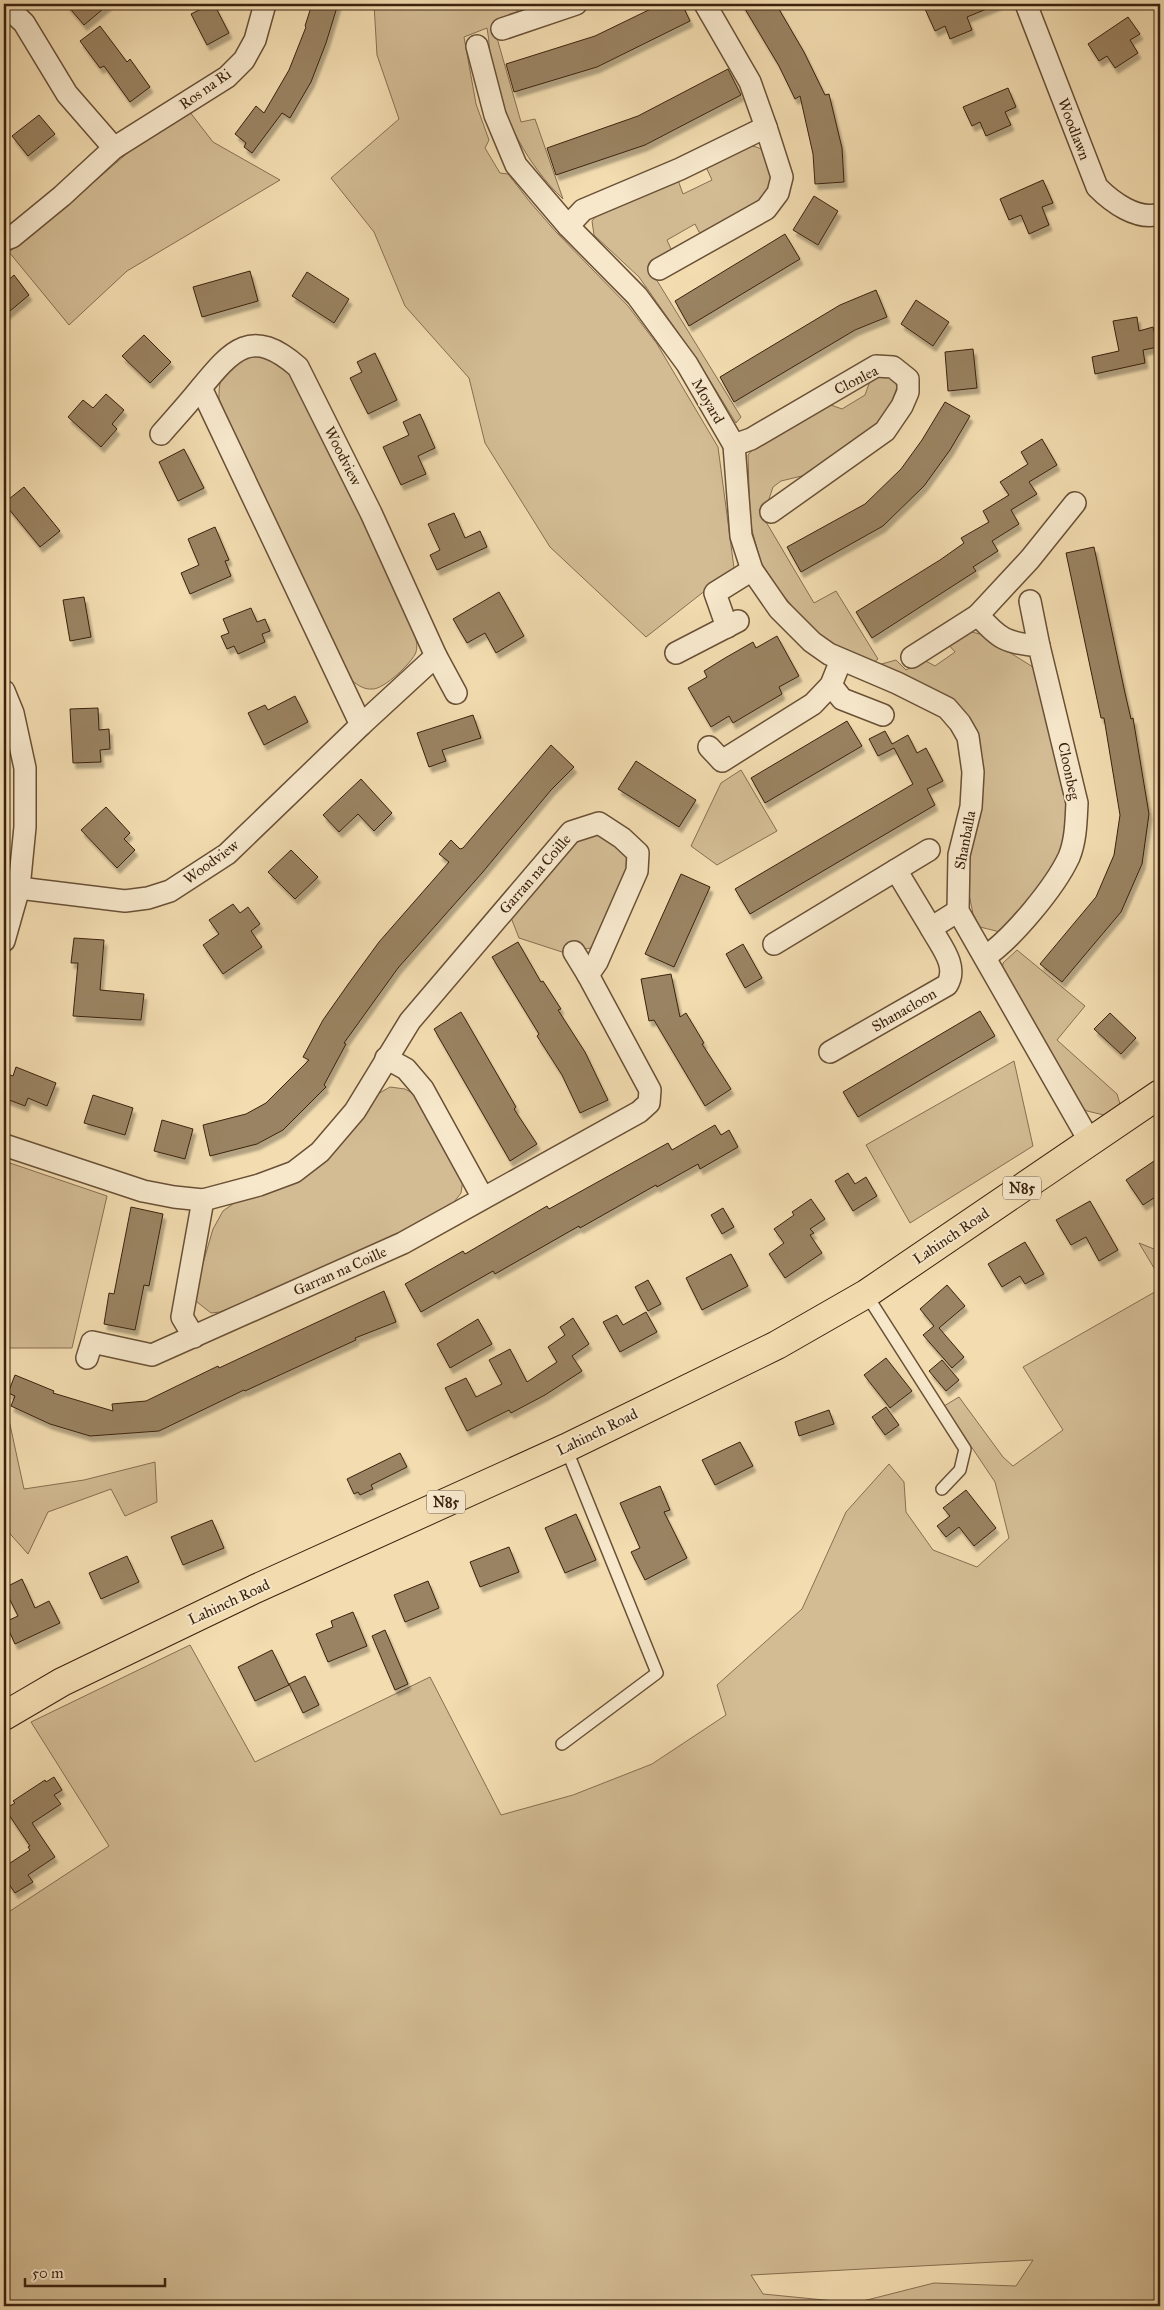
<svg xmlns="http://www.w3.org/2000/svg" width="1164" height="2310" font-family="'IM FELL Great Primer',serif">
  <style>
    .green { fill: #d3bc94; stroke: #876f51; fill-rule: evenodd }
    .building { fill: #9a8362; stroke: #3b220e; filter: url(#shadow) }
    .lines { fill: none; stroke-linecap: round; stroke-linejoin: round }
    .service-casing { stroke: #695036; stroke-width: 14 }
    .minor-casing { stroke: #695036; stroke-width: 24 }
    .primary-casing { stroke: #3b220e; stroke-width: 30 }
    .service { stroke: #f7e8cc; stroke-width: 11 }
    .minor { stroke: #f7e8cc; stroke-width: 21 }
    .primary { stroke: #f2dcb0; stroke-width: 28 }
    .labels { text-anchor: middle; stroke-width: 4; stroke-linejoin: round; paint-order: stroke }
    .shield { fill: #f7e8cc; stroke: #735d47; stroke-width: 1 }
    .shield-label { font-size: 14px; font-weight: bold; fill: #3b220e }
    .street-label { font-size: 15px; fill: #3b220e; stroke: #f7e8cc }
  </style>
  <defs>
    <filter id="shadow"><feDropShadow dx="3" dy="5.5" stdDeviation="1" flood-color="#0004"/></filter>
  </defs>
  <rect width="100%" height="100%" fill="#f2dcb0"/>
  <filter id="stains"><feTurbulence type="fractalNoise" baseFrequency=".004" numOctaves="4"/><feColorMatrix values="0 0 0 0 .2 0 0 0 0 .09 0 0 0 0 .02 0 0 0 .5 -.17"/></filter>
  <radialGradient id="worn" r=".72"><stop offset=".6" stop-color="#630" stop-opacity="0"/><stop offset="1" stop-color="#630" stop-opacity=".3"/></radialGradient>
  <g class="green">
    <path d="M374 4H518L517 13 512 18 493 24 521 122 535 119 563 199C528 166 503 118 492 71 489 57 490 42 487 28L464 37 476 104 489 140 485 148 500 173 508 174 530 202 556 232 628 306 657 344 718 447 734 568 646 637 550 547 485 443 469 378 405 306 374 232 331 178 399 119 377 55Z"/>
    <path d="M189 111 213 142 280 180 127 271 69 325 9 252 56 215 132 149Z"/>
    <path d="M752 146C764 148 765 153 769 164 771 168 774 175 774 179 772 200 722 224 705 235L699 232 695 224 667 240 671 249 670 255 648 266 741 417 736 423 696 358 639 277 594 235 592 221 601 210 678 180 683 194 712 180 706 167Z"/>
    <path d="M252 354 274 358 288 371 356 499 414 633C416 639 418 645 416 652 413 662 384 689 373 689 363 690 356 684 349 678L280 540 219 399C218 369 230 368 252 354Z"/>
    <path d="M886 373 894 379 897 387 889 409 880 423 810 474 781 481 773 487 768 502 759 510 814 603 836 591 878 659 873 663 836 647 812 631 780 591 761 563 750 523 748 455 754 448 821 407 831 405 842 409 865 395 870 381Z"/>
    <path d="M967 631 980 634 1033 667 1038 674 1069 798 1065 847 1055 870 1000 932 980 927 973 914 968 889 975 733 878 665 896 660 906 670 924 660 935 666 955 652 947 643Z"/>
    <path d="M741 770 777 831 717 865 691 846 721 783Z"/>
    <path d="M601 834C610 840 626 848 628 860 631 872 599 932 593 947 585 951 580 947 573 942L562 952 519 938 510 915 576 839Z"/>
    <path d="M1017 950 1085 1006 1057 1040 1117 1094 1120 1104 1104 1115 1087 1111 1076 1104 1002 972 1003 963Z"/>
    <path d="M1014 1061 1033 1146 910 1223 866 1145Z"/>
    <path d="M390 1087 405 1089 419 1097 463 1179 461 1193 451 1206 370 1248 220 1312 211 1313 197 1302 194 1294 213 1229 223 1211 237 1201 297 1177 374 1096Z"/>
    <path d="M7 1162 107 1196 72 1348H4V1187Z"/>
    <path d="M1139 1243 1154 1249 1160 1243V1278Z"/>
    <path d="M1160 1289V2306H4V1915L109 1846 31 1722 190 1645 255 1762 430 1677 501 1815 573 1795 652 1764 726 1715 717 1685 802 1609 846 1512 889 1464 904 1482 906 1512 933 1550 977 1567 1009 1538 995 1482 944 1406 959 1397 1003 1457 1013 1466 1063 1430 1023 1367ZM1033 2260 1016 2286 934 2283 855 2303 763 2294 751 2275Z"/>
    <path d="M4 1397 24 1489 84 1480 155 1462 157 1502 125 1516 111 1489 48 1512 28 1554 4 1527Z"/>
  </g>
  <g class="building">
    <path d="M66 4H109L84 25Z"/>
    <path d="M211 4H214L229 33 207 45 191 14Z"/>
    <path d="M312 4H338L326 43 311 82 290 118 282 113 252 153 244 147 246 143 235 134 256 106 264 113 289 70 306 27 305 26Z"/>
    <path d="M661 4H682L690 21 597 67 514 92 506 64 595 36Z"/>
    <path d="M742 4H776L804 52 825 95 829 94 842 148 844 182 815 184 813 154 800 96 795 99 779 66Z"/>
    <path d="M937 4H999L967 17 972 30 950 39 945 26 935 31 925 9Z"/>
    <path d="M1128 17 1140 34 1130 40 1138 53 1115 68 1107 56 1099 61 1088 44Z"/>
    <path d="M100 26 127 62 130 59 150 87 130 102 104 66 100 68 80 41Z"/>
    <path d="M728 69 741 95 645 145 556 175 547 148 638 116Z"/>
    <path d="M1008 88 1016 107 1005 112 1011 125 986 136 980 122 972 126 963 107Z"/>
    <path d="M39 115 55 134 28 156 12 136Z"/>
    <path d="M1043 180 1053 203 1042 207 1049 225 1029 234 1021 215 1009 220 1000 199Z"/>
    <path d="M814 196 838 211 818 245 793 230Z"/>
    <path d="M785 234 800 259 689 326 675 301Z"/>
    <path d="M250 271 258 301 202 317 193 287Z"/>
    <path d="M307 272 349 299 334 323 292 296Z"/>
    <path d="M14 275 29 295 4 316V284Z"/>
    <path d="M876 290 887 317 855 330 734 402 720 377 840 305Z"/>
    <path d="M916 300 949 322 933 346 901 324Z"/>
    <path d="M1137 317 1139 331 1153 327 1158 347 1143 350 1145 363 1095 374 1092 357 1119 351 1113 321Z"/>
    <path d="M144 335 171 362 150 383 122 356Z"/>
    <path d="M973 349 977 388 948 391 945 352Z"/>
    <path d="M375 353 397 400 368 414 350 378 362 372 357 362Z"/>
    <path d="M106 394 124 410 112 424 117 429 101 447 68 417 83 400 93 408Z"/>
    <path d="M945 402 970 416 950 450 924 486 883 526 801 572 787 547 865 504 901 469 922 440Z"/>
    <path d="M420 414 435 448 418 456 426 474 401 485 383 447 409 435 403 422Z"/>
    <path d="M1042 439 1057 465 1029 482 1037 494 1011 510 1019 524 992 541 998 551 973 567 976 571 872 638 856 612 940 560 964 543 961 538 989 522 983 511 1009 495 1000 482 1028 464 1021 452Z"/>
    <path d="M184 449 204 488 178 501 159 462Z"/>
    <path d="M24 487 60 531 40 547 4 503Z"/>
    <path d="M454 513 465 538 480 531 487 547 437 570 430 555 440 550 428 524Z"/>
    <path d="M215 527 229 560 225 561 231 576 190 594 181 573 199 565 188 539Z"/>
    <path d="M1094 547 1125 693 1131 719 1133 718 1149 814 1142 864 1121 912 1062 982 1040 964 1096 897 1114 855 1120 815 1104 718H1101L1066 553Z"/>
    <path d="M499 592 524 636 496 653 485 633 467 643 453 619Z"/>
    <path d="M84 597 91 637 70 641 63 600Z"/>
    <path d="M251 608 257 622 265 619 270 631 262 634 265 642 238 654 234 646 227 649 221 636 229 633 223 619Z"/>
    <path d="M777 636 799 676 779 687 782 694 733 723 729 716 711 727 688 688 707 677 704 671 725 658 753 642 756 648Z"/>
    <path d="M295 696 308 722 264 745 248 713 265 705 268 710Z"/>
    <path d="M98 708 99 730 109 729 110 749 100 750 101 762 73 763 70 709Z"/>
    <path d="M473 715 481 738 442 750 446 761 429 767 417 733Z"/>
    <path d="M847 721 862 746 765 803 751 778Z"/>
    <path d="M885 731 892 744 908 735 917 753 926 748 943 781 927 789 935 805 750 914 735 889 913 784 894 748 878 756 869 739Z"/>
    <path d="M551 745 574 767 551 790 482 873 398 968 344 1043 346 1044 324 1085 326 1087 283 1130 257 1144 210 1156 203 1125 246 1114 266 1103 309 1060 303 1057 323 1020 349 983 379 942 449 862 439 854 451 840 460 849 463 848Z"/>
    <path d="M636 761 696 800 679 827 618 789Z"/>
    <path d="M361 779 392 813 374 831 358 814 339 832 323 815Z"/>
    <path d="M106 807 130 833 124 839 135 850 117 868 81 830Z"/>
    <path d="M291 850 318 877 295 899 268 872Z"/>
    <path d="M681 874 710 887 674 967 645 954Z"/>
    <path d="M233 904 240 913 248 907 260 924 251 931 262 947 223 974 203 945 219 934 209 920Z"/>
    <path d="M74 938 104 940 100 990 144 994 141 1020 73 1016 78 963H71Z"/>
    <path d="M518 942 541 982 543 981 561 1009 558 1010 585 1052 608 1100 580 1113 562 1075 537 1036 539 1034 492 957Z"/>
    <path d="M743 944 762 978 745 988 726 954Z"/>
    <path d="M671 974 680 1017 686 1013 704 1043 702 1044 731 1089 705 1106 654 1020 649 1021 641 979Z"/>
    <path d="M980 1011 995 1036 858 1117 843 1092Z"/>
    <path d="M461 1012 516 1107 514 1109 537 1144 510 1161 434 1029Z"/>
    <path d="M1110 1013 1136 1038 1121 1054 1094 1029Z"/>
    <path d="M16 1067 56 1083 47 1106 28 1098 25 1106 4 1098V1073L13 1076Z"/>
    <path d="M93 1095 133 1108 125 1135 84 1123Z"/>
    <path d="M162 1120 193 1129 185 1159 154 1151Z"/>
    <path d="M715 1125 721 1135 729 1130 738 1147 700 1169 698 1164 657 1187 656 1185 580 1228 579 1226 495 1274 493 1271 421 1312 405 1284 463 1251 465 1254 547 1206 549 1209 668 1143 672 1150Z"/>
    <path d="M1160 1157V1194L1143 1205 1126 1180Z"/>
    <path d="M848 1173 855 1184 866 1177 877 1196 853 1211 835 1181Z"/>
    <path d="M811 1199 825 1219 810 1229 814 1233 810 1235 822 1253 785 1278 769 1254 784 1243 774 1229 794 1215 792 1212Z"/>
    <path d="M1090 1201 1118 1250 1099 1261 1086 1237 1071 1245 1056 1220Z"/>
    <path d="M131 1207 163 1214 149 1286 144 1285 135 1330 104 1324 109 1293 114 1294Z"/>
    <path d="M723 1208 734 1227 722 1234 711 1215Z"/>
    <path d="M1025 1242 1044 1274 1025 1284 1020 1276 1002 1287 988 1264Z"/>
    <path d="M731 1254 748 1286 702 1310 686 1278Z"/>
    <path d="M648 1280 661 1304 648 1311 635 1287Z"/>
    <path d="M947 1285 965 1306 939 1328 964 1357 952 1368 923 1335 934 1326 920 1309Z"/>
    <path d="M384 1291 396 1322 355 1338 356 1340 245 1391 244 1390 159 1431 90 1436 50 1424 11 1406 15 1396 8 1393 15 1375 54 1391 53 1393 113 1411 112 1404 146 1401 218 1366 219 1368Z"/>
    <path d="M646 1312 657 1332 620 1352 603 1322 617 1315 623 1325Z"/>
    <path d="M573 1318 589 1344 572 1356 582 1371 545 1395 511 1413 509 1410 467 1431 445 1388 466 1378 476 1397 502 1384 489 1360 510 1349 527 1382 557 1362 548 1347 565 1335 560 1327Z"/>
    <path d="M478 1319 492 1344 450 1368 437 1344Z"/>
    <path d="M886 1358 912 1391 890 1408 864 1375Z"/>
    <path d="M942 1360 959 1380 946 1391 929 1371Z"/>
    <path d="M886 1407 899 1425 885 1435 872 1417Z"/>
    <path d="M829 1410 834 1424 799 1436 795 1422Z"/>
    <path d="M740 1442 753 1466 715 1485 702 1460Z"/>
    <path d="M400 1453 407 1467 371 1485 373 1489 360 1495 358 1492 354 1494 347 1479Z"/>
    <path d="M660 1486 670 1510 664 1512 687 1558 645 1580 631 1552 640 1548 620 1503Z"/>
    <path d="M966 1490 996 1528 974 1546 959 1527 946 1537 937 1526 950 1516 943 1508Z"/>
    <path d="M576 1514 596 1560 565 1573 545 1528Z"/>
    <path d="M212 1520 224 1548 183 1565 171 1537Z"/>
    <path d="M509 1547 519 1572 480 1587 470 1562Z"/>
    <path d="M127 1556 139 1582 101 1599 89 1573Z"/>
    <path d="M22 1579 35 1608 49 1601 60 1623 15 1644 5 1622 18 1616 4 1588Z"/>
    <path d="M428 1581 439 1608 405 1622 394 1595Z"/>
    <path d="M353 1612 367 1646 328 1662 316 1634 333 1627 331 1621Z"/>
    <path d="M385 1630 408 1684 395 1690 372 1636Z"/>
    <path d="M272 1650 289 1685 255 1701 238 1667Z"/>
    <path d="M305 1676 319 1705 303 1713 289 1684Z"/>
    <path d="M54 1777 62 1790 54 1795 61 1804 32 1823 55 1857 28 1875 33 1882 15 1893 4 1877V1867L30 1850 28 1847 30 1846 5 1809 15 1803 13 1801 45 1780 46 1782Z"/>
  </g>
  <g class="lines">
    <defs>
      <g id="service">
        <path d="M866 1294 965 1449 960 1470 942 1489"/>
        <path d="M562 1744 657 1673 566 1448"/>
      </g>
      <g id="minor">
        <path d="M4 4 24 23 67 94 114 148"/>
        <path d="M1026 4 1097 187C1112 202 1137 221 1160 214"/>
        <path d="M502 29 576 4"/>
        <path d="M477 46 495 115 516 165 568 226 637 296 687 364 734 445 741 536 752 570 779 609 812 642 829 654 897 683 947 708 960 723 968 737 973 772 971 807 959 855 958 911 1090 1142"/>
        <path d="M568 226 583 210 680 169 766 127 750 82 705 4"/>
        <path d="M4 240 12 237 62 196 114 148 227 77 244 60 255 40 265 4"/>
        <path d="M659 269 766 209 778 193 782 177 766 127"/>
        <path d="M161 434C174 419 187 405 199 390 232 350 251 326 298 367L371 513 436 656 456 693"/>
        <path d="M734 445 751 439 876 366 893 367 908 379V392L902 406 885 431 771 512"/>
        <path d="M1030 601 1039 646"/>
        <path d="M978 615C999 639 1006 643 1039 646L1077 803C1076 821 1076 840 1069 857 1055 887 1013 938 985 957"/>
        <path d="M727 627 715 593 752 570"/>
        <path d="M676 653 738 621"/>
        <path d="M912 657 978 615 1030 559 1075 503"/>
        <path d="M831 685 842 699 883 715"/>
        <path d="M4 691 13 713 25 768V827L19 888 4 941"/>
        <path d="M361 725 436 656"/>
        <path d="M709 747 722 761 813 704 831 685 841 660"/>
        <path d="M896 870 931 928"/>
        <path d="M19 888 125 901 148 898 170 891 227 854 361 725 201 388"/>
        <path d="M774 944 929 850"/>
        <path d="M574 952 588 975"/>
        <path d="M830 1052 947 985C959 966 940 945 931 928L958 911"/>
        <path d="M386 1058 406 1069 423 1089 483 1198"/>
        <path d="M4 1145 143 1191 174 1197 203 1200 259 1185 294 1172 320 1152 355 1111 410 1021 571 832 599 823 622 838 638 853 637 871 597 962 588 975 650 1090 649 1103 639 1112 403 1243 152 1355 92 1342 87 1358"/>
        <path d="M194 1337 182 1317 203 1200"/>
      </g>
      <path id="primary" d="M4 1716 62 1682 255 1589 566 1448 777 1345 866 1294 1160 1094"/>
    </defs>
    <use href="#service" class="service-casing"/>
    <use href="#minor" class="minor-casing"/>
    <use href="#primary" class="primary-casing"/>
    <use href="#service" class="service"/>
    <use href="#minor" class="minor"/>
    <use href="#primary" class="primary"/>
  </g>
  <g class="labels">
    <g class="shield">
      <rect x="1003" y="1176.5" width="38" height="23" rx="4"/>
      <rect x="427" y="1490.5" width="38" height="23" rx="4"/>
    </g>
    <g class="shield-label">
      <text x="1022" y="1193">N85</text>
      <text x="446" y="1507">N85</text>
    </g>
    <g class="street-label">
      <text transform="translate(205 89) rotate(-35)" y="5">Ros na Ri</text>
      <text transform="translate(1074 129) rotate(69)" y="5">Woodlawn</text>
      <text transform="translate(856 380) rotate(-27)" y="5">Clonlea</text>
      <text transform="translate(708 401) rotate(60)" y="5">Moyard</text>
      <text transform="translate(343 456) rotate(63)" y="5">Woodview</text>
      <text transform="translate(1069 771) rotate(78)" y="5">Cloonbeg</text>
      <text transform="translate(965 840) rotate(-79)" y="5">Shanballa</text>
      <text transform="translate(211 862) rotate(-36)" y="5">Woodview</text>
      <text transform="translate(535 874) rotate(-49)" y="5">Garran na Coille</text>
      <text transform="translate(904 1010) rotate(-30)" y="5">Shanacloon</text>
      <text transform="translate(951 1236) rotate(-34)" y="5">Lahinch Road</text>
      <text transform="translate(340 1271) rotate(-24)" y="5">Garran na Coille</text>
      <text transform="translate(597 1432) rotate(-26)" y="5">Lahinch Road</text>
      <text transform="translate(229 1602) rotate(-25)" y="5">Lahinch Road</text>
    </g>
  </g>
  <rect width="1164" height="2310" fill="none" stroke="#f2dcb0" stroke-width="20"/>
  <rect x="5" y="5" width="1154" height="2300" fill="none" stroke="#3b220e" stroke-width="2.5"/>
  <rect x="10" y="10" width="1144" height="2290" fill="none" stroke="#3b220e"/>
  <path d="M25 2278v8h140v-8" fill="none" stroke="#3b220e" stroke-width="2.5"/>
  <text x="32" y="2278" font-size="15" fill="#3b220e" stroke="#f7e8cc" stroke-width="4" paint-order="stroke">50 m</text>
  <rect width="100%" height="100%" filter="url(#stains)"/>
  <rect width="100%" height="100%" fill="url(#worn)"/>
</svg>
